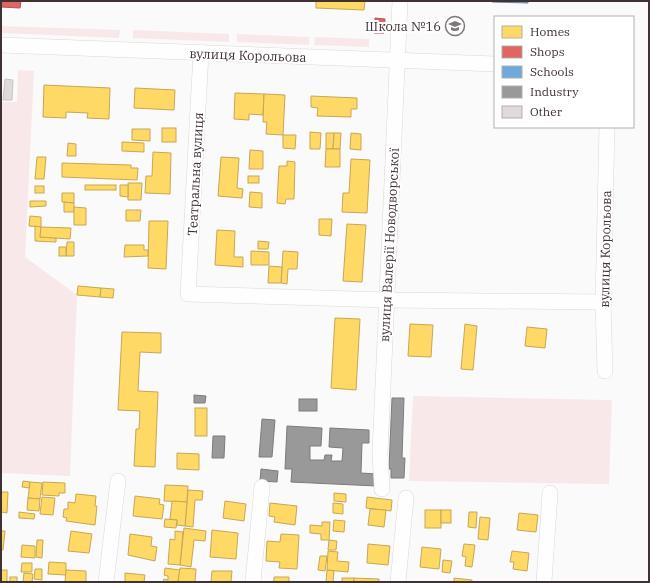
<svg xmlns="http://www.w3.org/2000/svg" width="650" height="583" font-family="'IBM Plex Serif',serif">
  <style>
    .green { fill: #f9e8ea }
    .homes { fill: #ffd966; stroke: #c6a756 }
    .shops { fill: #e06666; stroke: #b05656 }
    .schools { fill: #6fa8dc; stroke: #6184a9 }
    .industry { fill: #999; stroke: #7e7a7a }
    .building { fill: #e1dada; stroke: #cac4c4 }
    .lines { fill: none; stroke-linecap: round; stroke-linejoin: round }
    .minor-casing { stroke: #ded6d6; stroke-width: 16 }
    .minor { stroke: #fefefe; stroke-width: 15 }
    .labels { text-anchor: middle; stroke-width: 4; stroke-linejoin: round; paint-order: stroke }
    .poi-label { font-size: 13px; fill: #403132; stroke: #fff; text-anchor: end }
    .street-label { font-size: 13px; fill: #403132; stroke: #fff }
  </style>
  <rect width="100%" height="100%" fill="#fafafa"/>
  <g class="green">
    <path d="M1 26 120 30 119 38 1 33Z"/>
    <path d="M133 30 229 34V42L133 38Z"/>
    <path d="M237 34 309 37V45L237 42Z"/>
    <path d="M315 37 369 39V47L314 45Z"/>
    <path d="M18 70 34 71 25 257 77 295 70 476 1 473V102H17Z"/>
    <path d="M413 396 612 400 609 484 409 481Z"/>
  </g>
  <g class="homes">
    <path d="M316 1H365L364 10 316 8Z"/>
    <path d="M44 85 110 88 109 119 87 118 88 113 66 112V118L43 117Z"/>
    <path d="M135 88 175 90 174 110 134 108Z"/>
    <path d="M235 93 264 94 263 115 249 114V120L234 119Z"/>
    <path d="M264 94 285 95 283 135 266 134 267 122H263Z"/>
    <path d="M311 96 357 98V109H351V117L317 116 318 108 311 107Z"/>
    <rect x="162" y="128" width="14" height="14"/>
    <path d="M132 129H150V141L132 140Z"/>
    <path d="M310 132 321 133 320 149H310Z"/>
    <path d="M326 133H334L333 149H326Z"/>
    <path d="M334 133H341L340 149H333Z"/>
    <path d="M351 133 361 134V150L350 149Z"/>
    <path d="M283 135H296L295 149 283 148Z"/>
    <path d="M122 142 144 143V152L122 151Z"/>
    <path d="M68 143 76 144V156H67Z"/>
    <path d="M326 149H340V167H325Z"/>
    <path d="M250 150 263 151V169H249Z"/>
    <path d="M153 152 171 153 170 194 145 193 146 176H152Z"/>
    <path d="M37 157H46L44 179H35Z"/>
    <path d="M221 157 239 158 237 188 243 189 242 198 218 196Z"/>
    <path d="M351 159 370 160 367 213 342 212 343 193H349Z"/>
    <path d="M287 161 295 162 294 199H286L285 204 277 203 279 166H287Z"/>
    <path d="M62 163 131 165V168H138L137 180 62 177Z"/>
    <rect x="248" y="176" width="11" height="7"/>
    <path d="M128 183H142L141 200H128Z"/>
    <rect x="85" y="185" width="31" height="5"/>
    <path d="M120 185H128V197L120 196Z"/>
    <rect x="35" y="186" width="9" height="7"/>
    <path d="M250 192 262 193V208L249 207Z"/>
    <path d="M62 193H74V203L62 202Z"/>
    <path d="M30 201H46V206L30 207Z"/>
    <path d="M64 202 74 203V212H64Z"/>
    <path d="M74 207 86 208V225H74Z"/>
    <path d="M126 210H141L140 221H126Z"/>
    <path d="M30 216 41 217V227L29 226Z"/>
    <path d="M319 219H332L331 236 319 235Z"/>
    <path d="M149 221H168L166 269 148 268Z"/>
    <path d="M347 224 366 225 362 282 343 281Z"/>
    <path d="M35 226 41 227 40 237 56 238V242L35 241Z"/>
    <path d="M41 227 71 228 70 239 40 237Z"/>
    <path d="M217 230 235 231 234 257H243V267L215 265Z"/>
    <path d="M258 241 269 242 268 249H258Z"/>
    <path d="M67 242H74V256H66Z"/>
    <path d="M125 245H144V250H148V256L124 257Z"/>
    <rect x="59" y="247" width="7" height="9"/>
    <path d="M251 251 269 252V265H251Z"/>
    <path d="M283 251 298 252 297 269H288L287 284 281 283Z"/>
    <path d="M269 266 282 267 281 283H268Z"/>
    <path d="M78 286 101 288 100 297 77 295Z"/>
    <path d="M101 288 114 289 113 298 100 297Z"/>
    <path d="M335 318 360 319 356 390 331 388Z"/>
    <path d="M410 324 433 325 431 357 408 356Z"/>
    <path d="M465 324 477 326 473 370 461 369Z"/>
    <path d="M527 327 547 329 545 348 525 346Z"/>
    <path d="M122 332 161 333V353L140 352 138 391 158 392 155 467 134 466 136 429H139L140 411 118 410Z"/>
    <rect x="195" y="408" width="12" height="28"/>
    <path d="M177 453 199 454V470L177 469Z"/>
    <path d="M23 481 30 482 29 488 22 487Z"/>
    <path d="M30 482 42 483 40 499 28 498Z"/>
    <path d="M43 482 65 483V493H59V496L42 495Z"/>
    <path d="M165 485 188 486 187 502 164 501Z"/>
    <path d="M188 490 203 491 202 500H195L193 527 185 526Z"/>
    <path d="M1 492H8L7 513 1 512Z"/>
    <path d="M334 493 346 494V502L334 501Z"/>
    <path d="M76 494 96 496 95 506H97L95 525 66 521 67 518 63 517 64 509H68V502L75 503Z"/>
    <path d="M135 496 160 499 159 504 164 505 162 519 133 516Z"/>
    <path d="M42 497 55 498 53 515 40 514Z"/>
    <path d="M367 497 392 500 391 511 366 508Z"/>
    <path d="M28 498 40 499 39 511 27 510Z"/>
    <path d="M172 501 187 502 185 526 177 525V520L170 519Z"/>
    <path d="M225 501 246 504 244 521 223 518Z"/>
    <path d="M270 503 297 506 295 525 274 522 275 517 269 516Z"/>
    <path d="M333 503 343 504V514L333 513Z"/>
    <path d="M370 509 386 510 384 527 368 525Z"/>
    <rect x="425" y="510" width="16" height="18"/>
    <rect x="441" y="510" width="10" height="13"/>
    <path d="M19 512 35 514 34 519 19 518Z"/>
    <path d="M469 512H477L476 528 468 527Z"/>
    <path d="M519 513 538 515 536 532 517 530Z"/>
    <path d="M480 517 490 518 488 540 478 539Z"/>
    <path d="M165 519 177 520 176 528 164 527Z"/>
    <path d="M334 520 345 521 344 532 333 531Z"/>
    <path d="M322 522H330L329 540H321V534L310 533V525L322 526Z"/>
    <path d="M184 528 206 531 205 541 194 540 191 567 180 565Z"/>
    <path d="M212 530 238 533 236 559 210 557Z"/>
    <path d="M1 531H5L3 550H1Z"/>
    <path d="M71 531 92 534 89 553 68 551Z"/>
    <path d="M175 531 183 532 180 565 168 564 170 539 175 540Z"/>
    <path d="M130 534 152 537 151 546 157 547 155 561 128 555Z"/>
    <path d="M281 534 299 535 297 569 279 568 280 562 266 561 267 541 280 542Z"/>
    <path d="M37 540H43L42 558 36 557Z"/>
    <path d="M329 540 337 541 336 550H328Z"/>
    <path d="M368 544 390 546 388 565 367 563Z"/>
    <path d="M464 544 475 545 472 567 465 566 466 557 462 556Z"/>
    <path d="M22 545 35 546V558L21 557Z"/>
    <path d="M422 547 441 549 439 569 420 567Z"/>
    <path d="M328 551 338 552 337 561 349 562 348 572 327 570Z"/>
    <path d="M512 551 529 553 527 571 513 569 514 562H510Z"/>
    <path d="M320 556H327L325 571 318 570Z"/>
    <path d="M443 560 452 561 450 573 442 572Z"/>
    <path d="M49 562 66 563V575L48 574Z"/>
    <path d="M22 563H32V572H21Z"/>
    <path d="M165 568 180 570 178 582H163L164 579 168 580V576L164 575Z"/>
    <path d="M180 568 196 569 195 582H178Z"/>
    <path d="M35 569H42V580L34 579Z"/>
    <rect x="1" y="570" width="6" height="12"/>
    <path d="M66 570 86 571V582H65Z"/>
    <path d="M327 570 334 571 333 582H326Z"/>
    <path d="M212 571H232L231 582H211Z"/>
    <path d="M24 573 33 574 32 582H23Z"/>
    <path d="M125 573 145 575 144 582H125Z"/>
    <rect x="10" y="577" width="7" height="5"/>
    <path d="M274 577H289V582H270H274Z"/>
    <rect x="342" y="578" width="12" height="4"/>
    <path d="M354 578 379 579V582H354Z"/>
    <path d="M454 578 472 580V582H454Z"/>
  </g>
  <g class="shops">
    <path d="M1 1H21L20 8 1 7Z"/>
    <path d="M375 18 385 19 384 33H374Z"/>
  </g>
  <path class="schools" d="M493 1H528V3L492 2Z"/>
  <g class="industry">
    <path d="M194 395 206 396 205 403H194Z"/>
    <path d="M392 398H404L402 458H405L404 478H391V469H389Z"/>
    <rect x="299" y="399" width="18" height="12"/>
    <path d="M262 419 275 420 272 457H259Z"/>
    <path d="M287 426 322 428 321 446H310V460H324L325 455H332L331 461H342L343 448 329 447 330 428 369 430V443H362L361 473 377 474 376 486 291 482 292 469H285Z"/>
    <path d="M213 436H225L224 458H212Z"/>
    <path d="M261 469 278 471 277 482 260 481Z"/>
  </g>
  <path class="building" d="M5 79 13 80 12 100H3Z"/>
  <g class="lines">
    <defs>
      <g id="minor">
        <path d="M1 45 495 64"/>
        <path d="M201 53 188 294 387 300 603 302"/>
        <path d="M605 371 603 302 607 127"/>
        <path d="M382 489 380 453 400 1"/>
        <path d="M106 582 118 481"/>
        <path d="M253 582 262 487"/>
        <path d="M398 582 406 498"/>
        <path d="M544 582 550 493"/>
      </g>
    </defs>
    <use href="#minor" class="minor-casing"/>
    <use href="#minor" class="minor"/>
  </g>
  <defs>
    <symbol id="school-ring" viewBox="-11 -11 22 22"><circle r="9.5" fill="#fff" stroke="#817778" stroke-width="1.5"/><path d="M0-5L7-2L0 1L-7-2ZM-4 1L0 2.5L4 1V4Q0 6-4 4Z" fill="#817778"/></symbol>
  </defs>
  <g fill-rule="evenodd">
    <use href="#school-ring" x="444" y="15" width="22" height="22"/>
  </g>
  <g class="labels">
    <g class="poi-label">
      <text x="441" y="31">Школа №16</text>
    </g>
    <g class="street-label">
      <text transform="translate(248 55) rotate(2)" y="5">вулиця Корольова</text>
      <text transform="translate(195 174) rotate(-87)" y="5">Театральна вулиця</text>
      <text transform="translate(389 245) rotate(-87)" y="5">вулиця Валерії Новодворської</text>
      <text transform="translate(605 249) rotate(-89)" y="5">вулиця Корольова</text>
    </g>
  </g>
  <rect width="650" height="583" fill="none" stroke="#403132" stroke-width="4"/>
  <rect x="494" y="16" width="140" height="112" fill="#ffffff" stroke="#b3adad"/>
  <rect x="502" y="26" width="20" height="12" fill="#ffd966" stroke="#b3adad"/>
  <text x="530" y="36" font-size="12" fill="#403132">Homes</text>
  <rect x="502" y="46" width="20" height="12" fill="#e06666" stroke="#b3adad"/>
  <text x="530" y="56" font-size="12" fill="#403132">Shops</text>
  <rect x="502" y="66" width="20" height="12" fill="#6fa8dc" stroke="#b3adad"/>
  <text x="530" y="76" font-size="12" fill="#403132">Schools</text>
  <rect x="502" y="86" width="20" height="12" fill="#999999" stroke="#b3adad"/>
  <text x="530" y="96" font-size="12" fill="#403132">Industry</text>
  <rect x="502" y="106" width="20" height="12" fill="#e1dada" stroke="#b3adad"/>
  <text x="530" y="116" font-size="12" fill="#403132">Other</text>
</svg>
